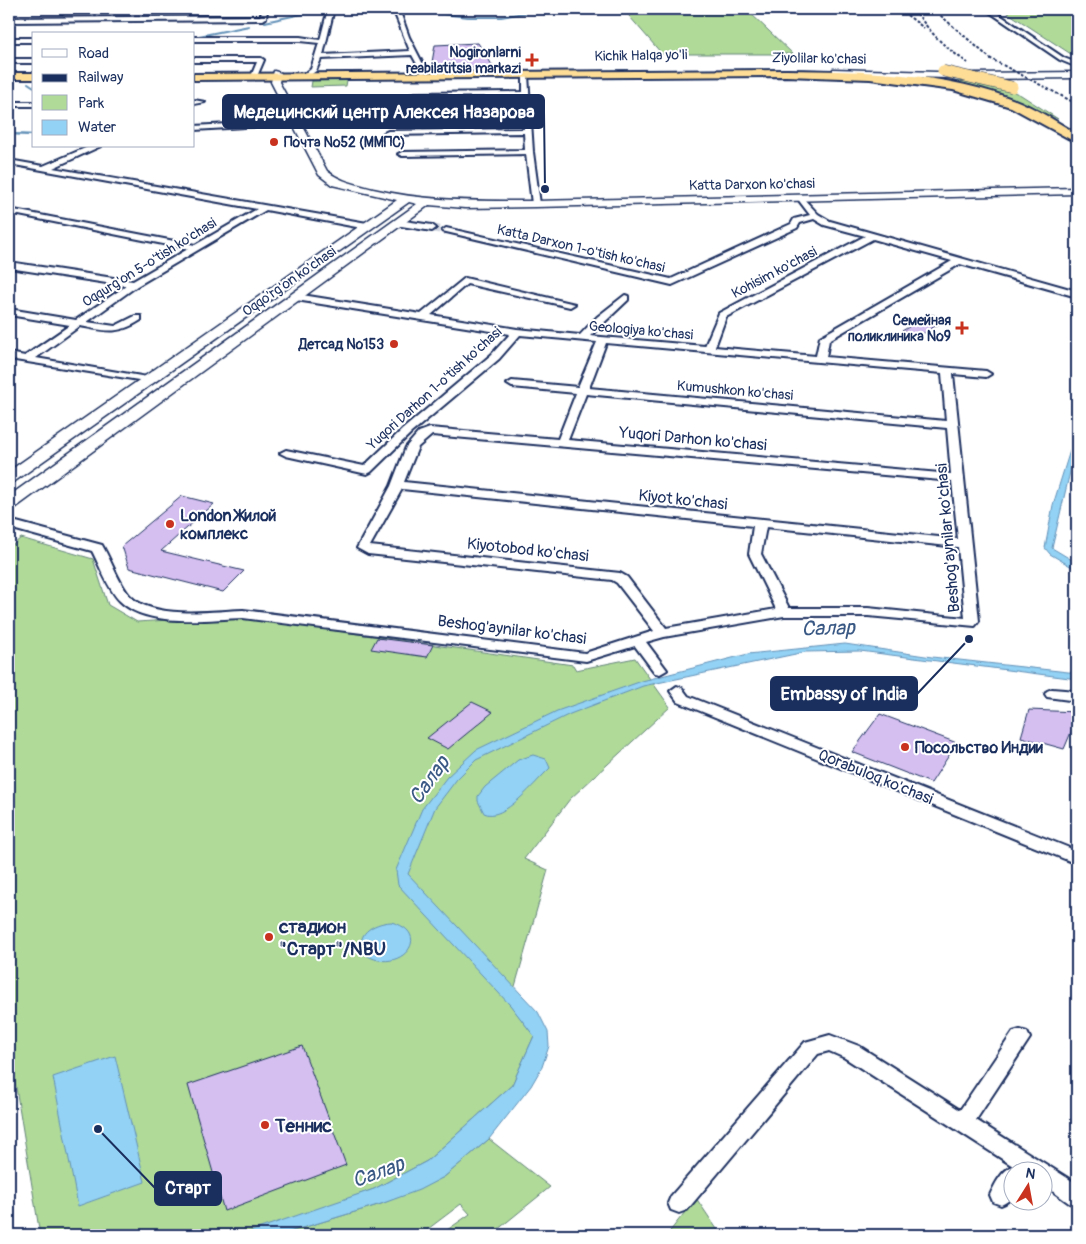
<svg xmlns="http://www.w3.org/2000/svg" width="1086" height="1244" font-family="Pangolin,sans-serif">
  <style>
    .green { fill: #afda98; stroke: #65847b }
    .water { fill: #93d2f4; stroke: #6391b8 }
    .lines { fill: none; stroke-linecap: round; stroke-linejoin: round }
    .stream-far1 { stroke: #6391b8; stroke-width: 2 }
    .stream { stroke: #6391b8; stroke-width: 2.5 }
    .building { fill: #d5bff0; stroke: #1b2f5e }
    .street-tunnel { stroke: #d1d5df; stroke-width: 8; stroke-dasharray: 8 4; stroke-linecap: butt }
    .street-casing { stroke: #1b2f5e; stroke-width: 4 }
    .secondary-casing { stroke: #1b2f5e; stroke-width: 3 }
    .highway-casing { stroke: #1b2f5e; stroke-width: 4 }
    .street { fill: #fff; fill-rule: evenodd }
    .secondary { fill: #fff; fill-rule: evenodd }
    .highway { fill: #fedd96; fill-rule: evenodd }
    .rail { stroke: #1b2f5e; stroke-width: 2; stroke-dasharray: 3 2; stroke-linecap: butt }
    .highway-bridge-casing { stroke: #1b2f5e; stroke-width: 12; stroke-linecap: butt }
    .highway-bridge { stroke: #fedd96; stroke-width: 11 }
    .poi-dot { fill: #c8321e; stroke: #fff; stroke-width: 2 }
    .labels { text-anchor: middle; stroke-width: 4; stroke-linejoin: round; paint-order: stroke }
    .far-poi-label { font-size: 14px; font-weight: bold; fill: #1b2f5e; stroke: #fff; text-anchor: end }
    .far-street-label { font-size: 14px; fill: #1b2f5e; stroke: #fff }
    .street-label { font-size: 16px; fill: #1b2f5e; stroke: #fff }
    .poi-label { font-size: 16px; font-weight: bold; fill: #1b2f5e; stroke: #fff; text-anchor: start }
    .near-poi-label { font-size: 19px; font-weight: bold; fill: #1b2f5e; stroke: #fff; text-anchor: start }
    .near-water-label { font-size: 21px; font-style: italic; fill: #395884; stroke: #fff }
    .leader { fill: none; stroke: #1b2f5e; stroke-width: 2 }
    .callout-dot { fill: #1b2f5e; stroke: #fff; stroke-width: 2 }
    .callout { fill: #1b2f5e; stroke: #1b2f5e; stroke-width: 2 }
    .callout-label { font-size: 18px; text-anchor: middle; font-weight: bold; fill: #fff }
  </style>
  <rect width="100%" height="100%" fill="#fff"/>
  <filter id="ink" filterUnits="userSpaceOnUse"><feTurbulence type="fractalNoise" baseFrequency=".02" numOctaves="2"/><feDisplacementMap in="SourceGraphic" scale="10" xChannelSelector="R" yChannelSelector="G"/><feConvolveMatrix kernelMatrix="1 2 1 2 8 2 1 2 1" color-interpolation-filters="sRGB"/></filter>
  <g filter="url(#ink)">
    <g class="green">
      <path d="M623 9H746L793 54H662Z"/>
      <path d="M1002 9H1077V58Z"/>
      <path d="M895 78 992 83 1021 95 1058 119 1013 101Z"/>
      <path d="M347 80 346 86 311 87 312 81Z"/>
      <path d="M21 538 93 559 108 605 137 622 233 616 573 665 576 670 635 658 670 707 570 799 524 859 548 870 510 1004 534 1036 512 1085 427 1161 374 1189 249 1235H40L9 1045V548Z"/>
      <path d="M489 1139 550 1187 491 1235H465L461 1232 457 1235H440L470 1214 461 1204 420 1235H279L381 1204 444 1177Z"/>
      <path d="M696 1198 721 1235H667Z"/>
    </g>
    <g class="water">
      <path d="M1077 428V452L1070 472 1052 548 1077 563V570L1050 554 1045 548 1053 505Z"/>
      <path d="M845 644 932 657 1077 673V679L860 651 805 652 643 686 570 714 476 760 457 779 435 808 408 874 538 1012 548 1032 549 1046 542 1067 531 1086 489 1139 444 1177 419 1190 381 1204 279 1235H240L374 1189 427 1161 512 1085 534 1036 510 1005 398 885 396 870 422 809 447 777 476 750 557 711 642 681 748 654Z"/>
      <path d="M533 755 546 759 550 768C536 781 503 823 484 813L478 801V796L485 787 518 760Z"/>
      <path d="M391 922C435 933 400 976 366 955 352 935 373 923 391 922Z"/>
      <path d="M115 1056 145 1182 78 1206 53 1077Z"/>
    </g>
    <g class="lines">
      <g class="stream-far1">
        <path d="M410 10 468 17H501L547 9"/>
        <path d="M265 22 320 10"/>
        <path d="M194 37 249 26"/>
        <path d="M28 83 34 87"/>
      </g>
      <path class="stream" d="M9 134 34 135"/>
    </g>
    <g class="building">
      <path d="M478 43 494 68H431L435 45Z"/>
      <path d="M930 314 947 319 919 336 902 331Z"/>
      <path d="M182 496 214 504 161 551 244 571 223 592 129 568 122 546Z"/>
      <path d="M377 638 433 645 427 657 371 649Z"/>
      <path d="M472 702 493 712 448 749 427 738Z"/>
      <path d="M1029 710 1077 712V718L1064 749 1021 737Z"/>
      <path d="M880 714 957 743 931 783 852 752Z"/>
      <path d="M302 1046 346 1165 224 1211 188 1085Z"/>
    </g>
    <g class="lines">
      <path class="street-tunnel" d="M432 228 446 231"/>
      <defs>
        <g id="street">
          <path d="M264 9 267 11 266 18 263 20 9 22V18L260 16Z"/>
          <path d="M275 9H282L279 11Z"/>
          <path d="M328 9H334L323 55 410 51 393 9H399L409 37 427 72 422 73 412 55 321 59 316 71 304 79 301 77 311 69 319 43 300 41H194V37H300L320 40Z"/>
          <path d="M985 9H991L1064 58 1077 63V67L1060 60Z"/>
          <rect x="9" y="38" width="25" height="4"/>
          <path d="M194 58H261L264 60 258 74 255 76 252 74 257 62H194Z"/>
          <rect x="9" y="59" width="25" height="4"/>
          <path d="M523 74 528 75 533 152 540 204 536 206 532 204 526 154 402 156 398 154 402 152 525 150 524 133 388 135 384 133 388 131 524 129V114L366 116 296 124 194 130V126L293 120 366 112 523 110V96L415 97 409 99 406 97 414 93 523 92Z"/>
          <path d="M194 100 205 102 194 104Z"/>
          <rect x="9" y="102" width="25" height="4"/>
          <path d="M90 146H101L53 168 367 223 371 226 367 229 266 210 137 286 87 322 115 326 135 316H141V320C118 335 106 331 80 326L36 358 147 377 151 378V382L9 359V353L25 356 70 325 9 315V309L76 320 126 286 9 268V262L133 281 188 249 9 213V209L195 245 257 209 9 164V160L43 166Z"/>
          <path d="M801 196 818 214 830 221 1077 291V297L960 264 829 340 826 357 986 371 991 374 986 377 953 374 979 621 975 626 868 616H784L664 637 646 642 667 670 660 674 655 673 635 646 586 661 243 618C208 619 147 628 120 601 109 591 99 564 92 551L9 528V520L102 545C111 560 119 584 130 596 153 620 213 611 243 610L585 653 654 631 617 583 612 580 368 554 357 548 391 486 406 447 419 432 430 428 558 439 576 393 512 387 507 384 512 381 578 387 597 342 520 335 499 359 411 433 371 472 367 474 286 456 280 453 286 450 364 466 403 429 491 355 510 334 296 300 291 297 296 294 421 314 465 278 575 304 570 307 467 284 431 315 517 329 580 335 597 317 625 295 628 296V300L590 336 705 346 719 313 865 236 824 225 814 219 800 223 797 228 672 285 442 231 446 228 671 279 791 224 794 219 810 215 797 198ZM873 239 952 261 820 337 816 356 715 347 726 317ZM606 343 942 373 946 421 589 388ZM586 394 947 428 951 474 568 440ZM432 435 952 481 958 539 404 482 418 447ZM402 489 753 526 749 554 776 609 666 628 627 577 620 573 370 546ZM766 527 958 547 965 618 868 608H789L761 554Z"/>
          <path d="M398 220 432 225 436 228 432 231 395 225 394 223Z"/>
          <path d="M677 686 682 688 688 696 1077 851V864L678 702 670 691Z"/>
          <path d="M1052 689 1077 691V701L1047 697 1045 694 1047 691Z"/>
          <path d="M1020 1030 1027 1032 1030 1038 976 1120 1077 1184V1206L1069 1203 1044 1185V1172H1014C1014 1186 1017 1199 1001 1205L993 1202 990 1195C995 1184 1002 1170 1013 1166L845 1058 829 1051 818 1054 687 1210 679 1213 671 1210 668 1203 671 1196 805 1042 830 1035 859 1046 960 1110 1013 1032Z"/>
        </g>
        <g id="secondary">
          <path d="M833 69 972 73 1077 72V78L972 79 836 74 833 73Z"/>
          <path d="M274 71 281 73 279 82 327 171C341 182 356 184 373 189 427 202 481 201 536 201L1077 188V194L536 207 465 208 429 205 15 508 9 509V496L417 204 409 202 15 481 9 483V471L397 200 332 185 319 175 271 82Z"/>
        </g>
        <g id="highway">
          <path d="M786 70C864 71 947 72 1020 102 1040 111 1059 123 1077 134V143L1011 107 953 90 870 79 786 76 194 80V74Z"/>
          <rect x="9" y="73" width="25" height="6"/>
        </g>
      </defs>
      <use href="#street" class="street-casing"/>
      <use href="#secondary" class="secondary-casing"/>
      <use href="#highway" class="highway-casing"/>
      <use href="#street" class="street"/>
      <use href="#secondary" class="secondary"/>
      <use href="#highway" class="highway"/>
      <g class="rail">
        <path d="M899 9 924 28"/>
        <path d="M914 9C931 34 943 46 968 63"/>
        <path d="M933 9 991 59 1077 104"/>
      </g>
      <defs>
        <path id="highway-bridge" d="M943 71 1012 87"/>
      </defs>
      <use href="#highway-bridge" class="highway-bridge-casing"/>
      <use href="#highway-bridge" class="highway-bridge"/>
    </g>
  </g>
  <g class="poi-dot">
    <path d="M529.5 52.5h5v5h5v5h-5v5h-5v-5h-5v-5h5z"/>
    <circle cx="274" cy="142" r="5"/>
    <path d="M959.5 320.5h5v5h5v5h-5v5h-5v-5h-5v-5h5z"/>
    <circle cx="394" cy="344" r="5"/>
    <circle cx="170" cy="524" r="5"/>
    <circle cx="905" cy="747" r="5"/>
    <circle cx="269" cy="937" r="5"/>
    <circle cx="265" cy="1125" r="5"/>
  </g>
  <g class="labels">
    <g class="far-poi-label">
      <text x="521" y="57">Nogironlarni<tspan x="521" dy="16">reabilatitsia markazi</tspan></text>
      <text x="284" y="147" text-anchor="start">Почта №52 (ММПС)</text>
      <text x="951" y="325">Семейная<tspan x="951" dy="16">поликлиника №9</tspan></text>
      <text x="384" y="349">Детсад №153</text>
    </g>
    <g class="far-street-label">
      <text transform="translate(641 55) rotate(-1)" y="5">Kichik Halqa yo'li</text>
      <text transform="translate(819 58) rotate(1)" y="5">Ziyolilar ko'chasi</text>
      <text transform="translate(752 184) rotate(-1)" y="5">Katta Darxon ko'chasi</text>
      <text transform="translate(581 248) rotate(13)" y="5">Katta Darxon 1-o'tish ko'chasi</text>
      <text transform="translate(149 262) rotate(-32)" y="5">Oqqurg'on 5-o'tish ko'chasi</text>
      <text transform="translate(774 272) rotate(-28)" y="5">Kohisim ko'chasi</text>
      <text transform="translate(289 281) rotate(-35)" y="5">Oqqo'rg'on ko'chasi</text>
      <text transform="translate(641 330) rotate(5)" y="5">Geologiya ko'chasi</text>
      <text transform="translate(434 388) rotate(-42)" y="5">Yuqori Darhon 1-o'tish ko'chasi</text>
      <text transform="translate(735 390) rotate(5)" y="5">Kumushkon ko'chasi</text>
    </g>
    <g class="street-label">
      <text transform="translate(693 438) rotate(5)" y="6">Yuqori Darhon ko'chasi</text>
      <text transform="translate(683 499) rotate(6)" y="6">Kiyot ko'chasi</text>
      <text transform="translate(947 538) rotate(-95)" y="6">Beshog'aynilar ko'chasi</text>
      <text transform="translate(528 549) rotate(6)" y="6">Kiyotobod ko'chasi</text>
      <text transform="translate(512 629) rotate(7)" y="6">Beshog'aynilar ko'chasi</text>
      <text transform="translate(876 776) rotate(22)" y="6">Qorabuloq ko'chasi</text>
    </g>
    <g class="poi-label">
      <text x="180" y="521">London Жилой<tspan x="180" dy="18">комплекс</tspan></text>
      <text x="915" y="753">Посольство Индии</text>
    </g>
    <g class="near-poi-label">
      <text x="279" y="933">стадион<tspan x="279" dy="22">"Старт"/NBU</tspan></text>
      <text x="275" y="1132">Теннис</text>
    </g>
    <g class="near-water-label">
      <text transform="translate(828 628) rotate(-1)" y="7">Салар</text>
      <text transform="translate(429 780) rotate(-54)" y="7">Салар</text>
      <text transform="translate(378 1172) rotate(-20)" y="7">Салар</text>
    </g>
  </g>
  <path class="leader" d="M545 189L544 112M969 639L917 694M98 1129L155 1188"/>
  <g class="callout-dot">
    <circle cx="545" cy="189" r="5"/>
    <circle cx="969" cy="639" r="5"/>
    <circle cx="98" cy="1129" r="5"/>
  </g>
  <g class="callout">
    <rect x="223" y="95" width="321" height="33" rx="5"/>
    <rect x="771" y="677" width="146" height="33" rx="5"/>
    <rect x="155" y="1172" width="66" height="33" rx="5"/>
  </g>
  <g class="callout-label">
    <text x="384" y="118">Медецинский центр Алексея Назарова</text>
    <text x="844" y="700">Embassy of India</text>
    <text x="188" y="1194">Старт</text>
  </g>
  <rect width="1086" height="1244" fill="none" stroke="#fff" stroke-width="30"/>
  <rect x="15" y="15" width="1056" height="1214" fill="none" stroke="#1b2f5e" stroke-width="2" filter="url(#ink)"/>
  <rect x="32" y="32" width="162" height="115" fill="#ffffff" stroke="#a4acbf"/>
  <rect x="42" y="49" width="25" height="8" fill="#ffffff" stroke="#a4acbf"/>
  <text x="78" y="58" font-size="15" fill="#1b2f5e">Road</text>
  <rect x="42" y="74" width="25" height="8" fill="#1b2f5e" stroke="#a4acbf"/>
  <text x="78" y="82" font-size="15" fill="#1b2f5e">Railway</text>
  <rect x="42" y="95" width="25" height="15" fill="#afda98" stroke="#a4acbf"/>
  <text x="78" y="108" font-size="15" fill="#1b2f5e">Park</text>
  <rect x="42" y="120" width="25" height="15" fill="#93d2f4" stroke="#a4acbf"/>
  <text x="78" y="132" font-size="15" fill="#1b2f5e">Water</text>
  <g transform="translate(1028 1186) rotate(11)"><circle r="24" fill="#ffffff" stroke="#a4acbf"/>
  <path d="M0-4L9 19L0 12L-9 19Z" fill="#c8321e"/>
  <text y="-8" font-size="14" font-weight="bold" text-anchor="middle" fill="#1b2f5e">N</text>
  </g>
</svg>
